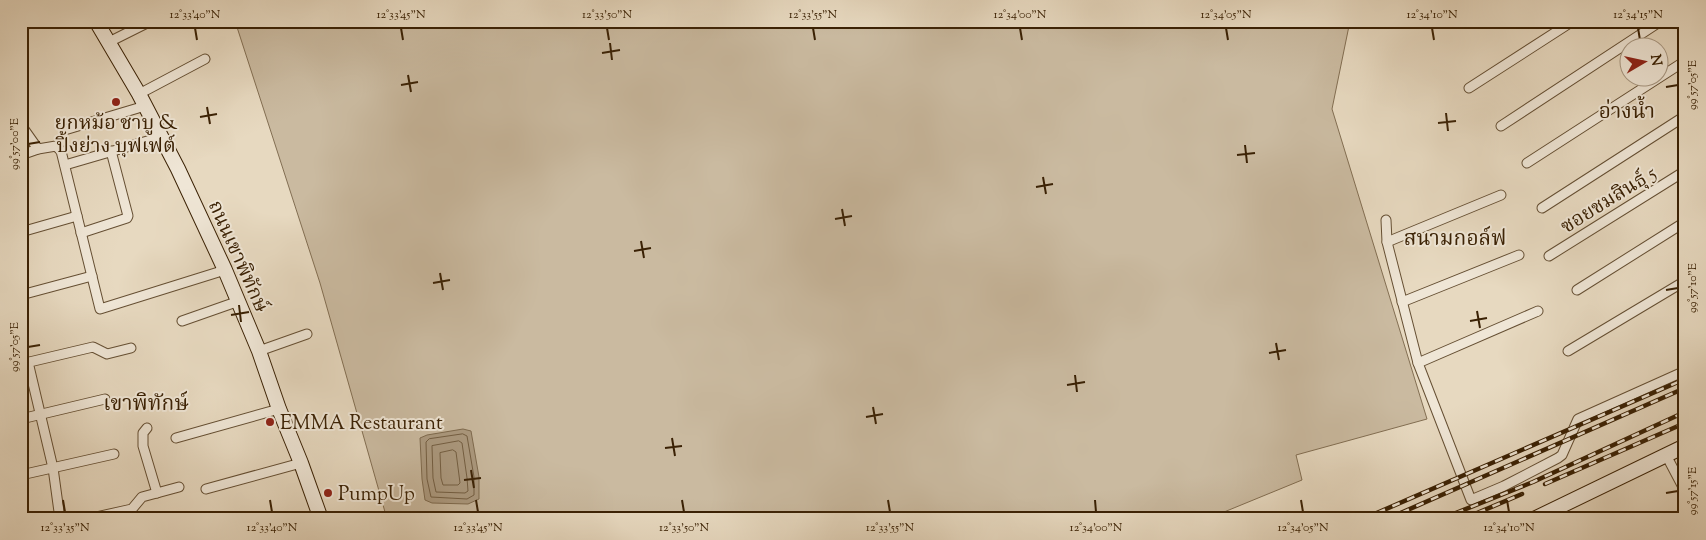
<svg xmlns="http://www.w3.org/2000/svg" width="1706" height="540" font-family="'Sorts Mill Goudy','Noto Serif Thai',serif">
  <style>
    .green { fill: #cabaa0; stroke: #826e52 }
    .water { fill: #ac9a80; stroke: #7e6a4e }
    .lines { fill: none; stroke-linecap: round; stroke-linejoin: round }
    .shore { stroke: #735e42; stroke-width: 1 }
    .street-casing { stroke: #654f33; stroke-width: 11 }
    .secondary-casing { stroke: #3a2104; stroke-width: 16 }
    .street { stroke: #efe6d6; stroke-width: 9 }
    .secondary { stroke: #efe6d6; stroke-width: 14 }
    .rail-casing { stroke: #3a2104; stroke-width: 4.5 }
    .rail { stroke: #efe6d6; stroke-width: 2.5; stroke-dasharray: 8; stroke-linecap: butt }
    .ticks { fill: none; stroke: #3a2104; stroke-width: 2 }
    .poi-dot { fill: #8f2418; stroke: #efe6d6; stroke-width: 2 }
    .labels { text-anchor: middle; stroke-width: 4; stroke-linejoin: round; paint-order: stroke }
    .poi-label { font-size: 20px; fill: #3a2104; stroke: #efe6d6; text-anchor: start }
    .street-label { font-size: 20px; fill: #3a2104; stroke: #efe6d6 }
    .neighbourhood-label { font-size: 21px; fill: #3a2104; stroke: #efe6d6 }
    .neatline { fill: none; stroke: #3a2104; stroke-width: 2 }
    .ticks-label { font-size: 12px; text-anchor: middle; fill: #3a2104 }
  </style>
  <rect width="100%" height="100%" fill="#e7d9c0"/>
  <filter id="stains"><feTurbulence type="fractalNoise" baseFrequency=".004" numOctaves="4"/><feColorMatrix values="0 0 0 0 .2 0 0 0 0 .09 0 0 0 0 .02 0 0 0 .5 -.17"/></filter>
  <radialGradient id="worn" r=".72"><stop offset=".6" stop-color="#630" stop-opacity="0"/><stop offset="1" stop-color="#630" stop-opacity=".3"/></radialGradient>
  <path class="green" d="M235 21H1350L1332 109 1427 419 1296 455 1302 480 1207 519H387L320 283Z"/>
  <path class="water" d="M463 429 471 431 479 477V499L468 504 432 503 425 500 422 479 420 438 427 435Z"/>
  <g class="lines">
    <g class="shore">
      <path d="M463 434 467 436 474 477V495L467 499 431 497 427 479 426 442 429 439Z"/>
      <path d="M459 441 462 443 467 478 468 491 465 493 436 492 433 478 432 446Z"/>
      <path d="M453 450 456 452 460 483 458 485H443L441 478 440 453Z"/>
    </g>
    <defs>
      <g id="street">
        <path d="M21 26 37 21"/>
        <path d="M109 42 151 21"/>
        <path d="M1469 88 1573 21"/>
        <path d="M139 94 205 59"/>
        <path d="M21 125 38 149"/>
        <path d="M1501 126 1661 21"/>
        <path d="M68 129 145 106"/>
        <path d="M21 155 38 149 56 146 61 151 100 309 225 270"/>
        <path d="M1527 163 1685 61"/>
        <path d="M65 165 161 137"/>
        <path d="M1542 208 1685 116"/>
        <path d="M1386 220 1387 242 1418 363 1471 500 1504 486 1558 458 1562 455 1578 419 1685 371"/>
        <path d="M21 232 77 216"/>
        <path d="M81 233 127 218 128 216 111 151"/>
        <path d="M1387 242 1501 195"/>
        <path d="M1549 256 1685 171"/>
        <path d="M1577 290 1685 222"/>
        <path d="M21 295 92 276"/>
        <path d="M1402 302 1519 255"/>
        <path d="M182 321 239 301"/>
        <path d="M259 351 307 334"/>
        <path d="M1568 351 1685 281"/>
        <path d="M28 362 53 468 60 519"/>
        <path d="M1418 363 1538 311"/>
        <path d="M21 364 93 347 107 354 131 348"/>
        <path d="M21 419 105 399"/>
        <path d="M147 428 143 433V446L157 493"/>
        <path d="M176 438 279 409"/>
        <path d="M1666 455 1685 491"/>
        <path d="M21 475 114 454"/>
        <path d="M206 489 301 463"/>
        <path d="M87 519 132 509 142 497 179 487"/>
      </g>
      <g id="secondary">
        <path d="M96 21 139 94 178 169 225 270 259 351 279 409 301 463 321 519"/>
        <path d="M1534 519 1685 446"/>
      </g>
    </defs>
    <use href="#street" class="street-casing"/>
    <use href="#secondary" class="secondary-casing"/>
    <use href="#street" class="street"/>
    <use href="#secondary" class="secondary"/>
    <defs>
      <g id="rail">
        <path d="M1545 484 1685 423"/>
        <path d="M1363 519 1685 379"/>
        <path d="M1387 519 1685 388"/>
        <path d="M1441 519 1533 482 1685 412"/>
        <path d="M1463 519 1522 494"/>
      </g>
    </defs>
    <use href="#rail" class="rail-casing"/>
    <use href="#rail" class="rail"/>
  </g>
  <path class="ticks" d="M195 28 197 40M401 28 403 40M607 28 609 40M813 28 815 40M1020 28 1022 40M1226 28 1228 40M1432 28 1434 40M1638 28 1640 40M610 43 612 60M602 53 620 50M408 75 411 92M401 85 418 82M1666 87 1678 85M207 107 210 124M1446 113 1448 131M200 117 217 114M1438 123 1456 121M28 144 40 142M1245 145 1247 163M1237 155 1255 153M1043 177 1046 194M1036 187 1053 184M842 209 845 226M835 219 852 216M641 241 644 258M634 251 651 248M440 273 443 290M433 283 450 280M1666 290 1678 288M239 305 241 322M1477 311 1480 328M231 315 249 312M1470 321 1487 318M1276 343 1279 360M28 347 40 345M1269 353 1286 350M1075 375 1077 392M1067 385 1085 382M873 407 876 424M866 417 883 414M672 438 675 456M665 448 682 446M471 470 474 488M464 480 481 478M1666 493 1678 491M63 500 65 512M270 500 272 512M476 500 478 512M682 500 684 512M888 500 890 512M1095 500 1096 512M1301 500 1303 512M1507 500 1509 512"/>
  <g class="poi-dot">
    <circle cx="116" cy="102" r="5"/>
    <circle cx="270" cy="422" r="5"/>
    <circle cx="328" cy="493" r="5"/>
  </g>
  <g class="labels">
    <g class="poi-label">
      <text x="116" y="129" text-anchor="middle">ยกหม้อ ชาบู &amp;<tspan x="116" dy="23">ปิ้งย่าง บุฟเฟต์</tspan></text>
      <text x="280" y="429">EMMA Restaurant</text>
      <text x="338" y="500">PumpUp</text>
    </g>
    <g class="street-label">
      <text transform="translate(1608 199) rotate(-32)" y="7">ซอยชมสินธุ์ 5</text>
      <text transform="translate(239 256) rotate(66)" y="7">ถนนเขาพิทักษ์</text>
    </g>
    <g class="neighbourhood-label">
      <text x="1627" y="118">อ่างน้ำ</text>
      <text x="1455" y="245">สนามกอล์ฟ</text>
      <text x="146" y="410">เขาพิทักษ์</text>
    </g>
  </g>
  <rect width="1706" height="540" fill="none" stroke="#e7d9c0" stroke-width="55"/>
  <g transform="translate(1644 62) rotate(81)"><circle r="24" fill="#efe6d6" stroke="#a79782"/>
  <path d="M0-4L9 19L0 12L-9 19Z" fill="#8f2418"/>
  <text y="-8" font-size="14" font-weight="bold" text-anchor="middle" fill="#3a2104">N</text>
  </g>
  <rect x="28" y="28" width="1650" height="484" class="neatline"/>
  <g class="ticks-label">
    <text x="195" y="18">12°33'40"N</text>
    <text x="401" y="18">12°33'45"N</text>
    <text x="607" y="18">12°33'50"N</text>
    <text x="813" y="18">12°33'55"N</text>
    <text x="1020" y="18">12°34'00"N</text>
    <text x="1226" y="18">12°34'05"N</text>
    <text x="1432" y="18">12°34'10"N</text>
    <text x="1638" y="18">12°34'15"N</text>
    <text transform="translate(1692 85) rotate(-90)" y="4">99°57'05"E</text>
    <text transform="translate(14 144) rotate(-90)" y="4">99°57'00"E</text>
    <text transform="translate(1692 288) rotate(-90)" y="4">99°57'10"E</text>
    <text transform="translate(14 347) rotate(-90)" y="4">99°57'05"E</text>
    <text transform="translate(1692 491) rotate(-90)" y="4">99°57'15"E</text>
    <text x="65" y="531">12°33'35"N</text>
    <text x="272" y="531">12°33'40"N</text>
    <text x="478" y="531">12°33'45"N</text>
    <text x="684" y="531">12°33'50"N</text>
    <text x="890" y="531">12°33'55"N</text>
    <text x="1096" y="531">12°34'00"N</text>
    <text x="1303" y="531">12°34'05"N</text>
    <text x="1509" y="531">12°34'10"N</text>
  </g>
  <rect width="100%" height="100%" filter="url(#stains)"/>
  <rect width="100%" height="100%" fill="url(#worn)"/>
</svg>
